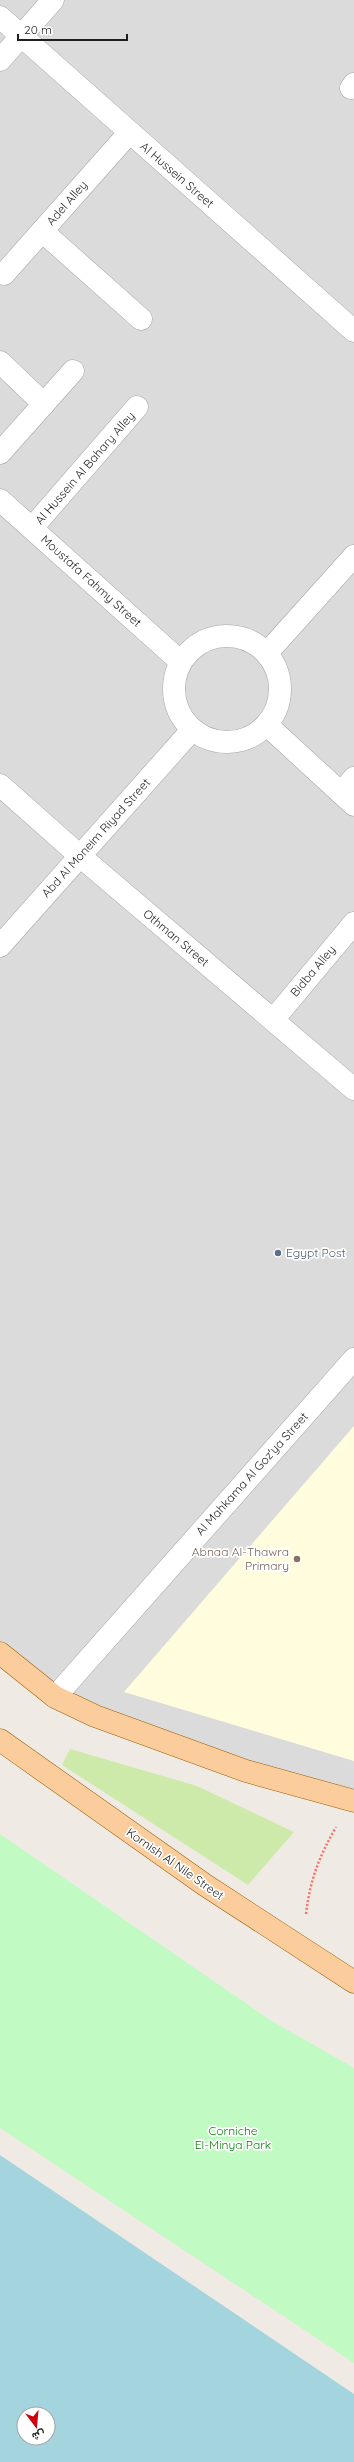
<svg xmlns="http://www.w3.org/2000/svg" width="354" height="2462" font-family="Quicksand,Vazirmatn,sans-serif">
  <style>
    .residential { fill: #dcdbdb }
    .education { fill: #fffdde }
    .grass { fill: #cdeaaa }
    .park { fill: #c1fac2 }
    .water { fill: #a4d4dd; fill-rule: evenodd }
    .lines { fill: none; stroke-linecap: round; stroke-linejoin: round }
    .minor-casing { stroke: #a5a5a5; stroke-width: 23 }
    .major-casing { stroke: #995d00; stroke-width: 23 }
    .path { stroke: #fb706a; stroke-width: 2.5; stroke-dasharray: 2 2; stroke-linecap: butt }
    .minor { stroke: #fff; stroke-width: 22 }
    .major { stroke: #fccd9c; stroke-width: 22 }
    .service-dot { fill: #5c6f8a; stroke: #fff; stroke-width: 1.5 }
    .education-dot { fill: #8d6e63; stroke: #fff; stroke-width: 1.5 }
    .labels { text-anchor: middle; stroke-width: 3.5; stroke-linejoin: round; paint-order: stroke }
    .street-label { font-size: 12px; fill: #1e1e1e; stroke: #fff }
    .service-label { font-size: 12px; fill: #4e5e75; stroke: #fff; text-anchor: start }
    .education-label { font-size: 12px; fill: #785e54; stroke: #fff; text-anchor: end }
    .park-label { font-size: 12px; fill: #0b7e0d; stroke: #fff }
  </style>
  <rect width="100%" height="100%" fill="#efebe4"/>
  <g class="residential">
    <path d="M0 0H354V325L0 8Z"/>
    <path d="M0 18 354 331V1800L55 1695 0 1650Z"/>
  </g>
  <path class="education" d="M354 1426V1761L124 1692Z"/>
  <path class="grass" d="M70 1749 197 1786 294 1832 248 1885 62 1765Z"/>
  <path class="park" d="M0 1834 270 2020 354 2068V2363L0 2128Z"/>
  <path class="water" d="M0 2155 354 2394V2462H0ZM24 2414H48V2438H24Z"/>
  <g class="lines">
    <defs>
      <g id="minor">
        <path d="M0 17 354 331"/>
        <path d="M0 60 53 0"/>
        <path d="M351 88 354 84"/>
        <path d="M42 231 141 319"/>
        <path d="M4 274 129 133"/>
        <path d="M0 362 44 404"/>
        <path d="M0 453 73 371"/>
        <path d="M0 500 181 662"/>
        <path d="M32 528 137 407"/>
        <circle cx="227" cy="689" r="53"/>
        <path d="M267 653 354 556"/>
        <path d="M267 725 354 805"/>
        <path d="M0 785 80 856 354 1089"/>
        <path d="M341 793 354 778"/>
        <path d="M0 946 192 730"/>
        <path d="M273 1020 354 923"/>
        <path d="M55 1697 354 1359"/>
      </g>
      <g id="major">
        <path d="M0 1653 55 1697 95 1716 246 1771 354 1801"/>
        <path d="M0 1740 205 1885 354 1982"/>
      </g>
    </defs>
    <use href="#minor" class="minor-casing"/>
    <use href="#major" class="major-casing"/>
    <path class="path" d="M306 1914C310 1880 319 1857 336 1827"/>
    <use href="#minor" class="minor"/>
    <use href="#major" class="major"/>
  </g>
  <circle class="service-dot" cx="278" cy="1253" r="4"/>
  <circle class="education-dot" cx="297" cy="1559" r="4"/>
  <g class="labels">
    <g class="street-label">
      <text transform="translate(177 175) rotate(41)" y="4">Al Hussein Street</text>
      <text transform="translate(67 203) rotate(-49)" y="4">Adel Alley</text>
      <text transform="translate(85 468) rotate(-49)" y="4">Al Hussein Al Bahary Alley</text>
      <text transform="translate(91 581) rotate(42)" y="4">Moustafa Fahmy Street</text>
      <text transform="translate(96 838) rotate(-48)" y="4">Abd Al Moneim Riyad Street</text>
      <text transform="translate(176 938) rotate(40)" y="4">Othman Street</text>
      <text transform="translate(313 971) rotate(-50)" y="4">Bidba Alley</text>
      <text transform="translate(252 1474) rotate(-48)" y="4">Al Mahkama Al Goz'ya Street</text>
      <text transform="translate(175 1864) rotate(35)" y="4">Kornish Al Nile Street</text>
    </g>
    <g class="service-label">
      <text x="286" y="1257">Egypt Post</text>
    </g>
    <g class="education-label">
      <text x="289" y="1556">Abnaa Al-Thawra<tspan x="289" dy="14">Primary</tspan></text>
    </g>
    <g class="park-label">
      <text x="233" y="2135">Corniche<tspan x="233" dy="14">El-Minya Park</tspan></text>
    </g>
  </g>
  <g transform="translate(36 2426) rotate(164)"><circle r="19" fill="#ffffff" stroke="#a5a5a5"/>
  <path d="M0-3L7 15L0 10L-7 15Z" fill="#cd000c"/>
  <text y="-6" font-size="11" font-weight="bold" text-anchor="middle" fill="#1e1e1e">ش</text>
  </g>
  <path d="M18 34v6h109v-6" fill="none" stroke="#1e1e1e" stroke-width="2"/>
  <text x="24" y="34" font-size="12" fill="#1e1e1e" stroke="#ffffff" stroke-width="3" paint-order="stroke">20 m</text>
</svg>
